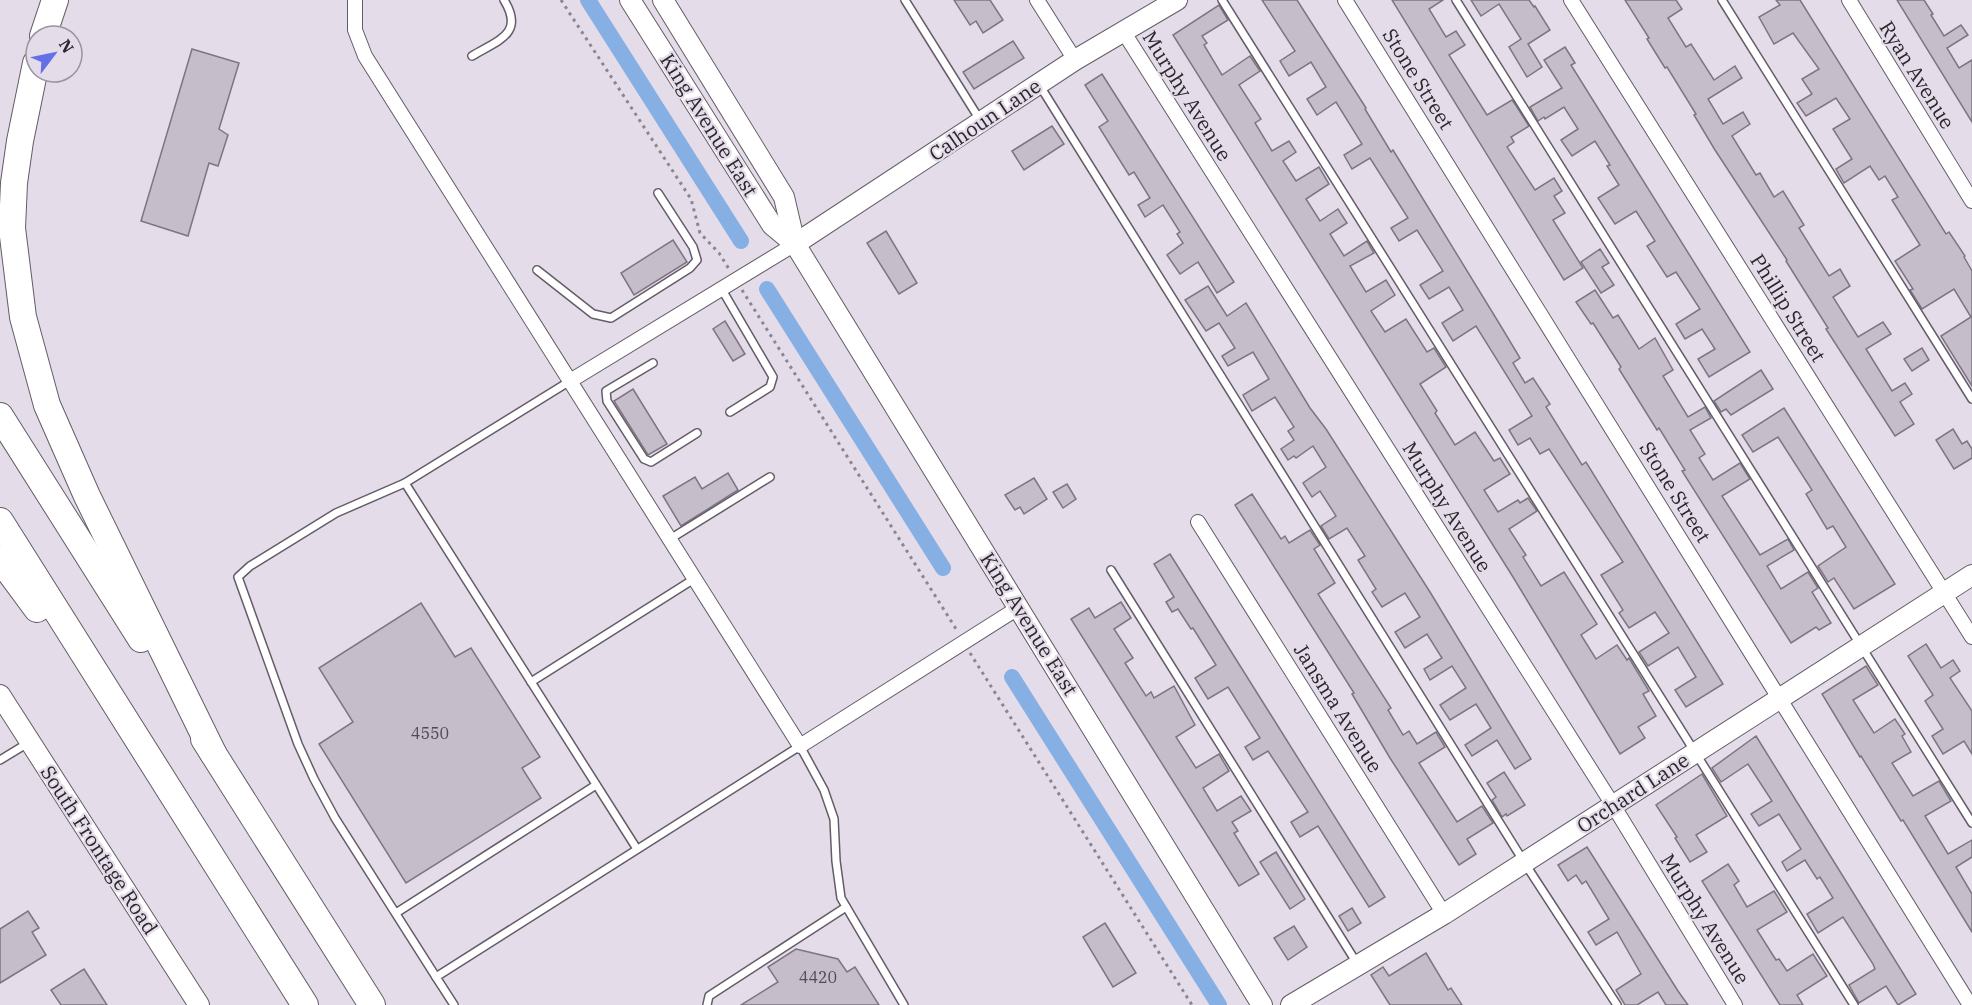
<svg xmlns="http://www.w3.org/2000/svg" width="1972" height="1005" font-family="'IBM Plex Serif',serif">
  <style>
    .lines { fill: none; stroke-linecap: round; stroke-linejoin: round }
    .canal { stroke: #86afe4; stroke-width: 16 }
    .building { fill: #c6bdca; stroke: #7d7581; stroke-width: 1.5 }
    .lane-casing { stroke: #645c67; stroke-width: 10 }
    .street-casing { stroke: #645c67; stroke-width: 16 }
    .secondary-casing { stroke: #645c67; stroke-width: 22 }
    .highway-casing { stroke: #645c67; stroke-width: 28 }
    .path { stroke: #8c868f; stroke-width: 3; stroke-dasharray: 3 4.5; stroke-linecap: butt }
    .lane { stroke: #fff; stroke-width: 7 }
    .street { stroke: #fff; stroke-width: 14 }
    .secondary { stroke: #fff; stroke-width: 20 }
    .highway { stroke: #fff; stroke-width: 26 }
    .labels { text-anchor: middle; stroke-width: 4.5; stroke-linejoin: round; paint-order: stroke }
    .number-label { font-size: 16px; fill: #514c54 }
    .street-label { font-size: 20px; fill: #2a272c; stroke: #e5dcea }
  </style>
  <rect width="100%" height="100%" fill="#e5dcea"/>
  <g class="lines">
    <g class="canal">
      <path d="M588 0 741 241"/>
      <path d="M767 289 943 568"/>
      <path d="M1012 677 1219 1005"/>
    </g>
  </g>
  <g class="building">
    <path d="M954 0H990L1003 20 983 33 976 21 970 25Z"/>
    <path d="M1262 0H1297L1366 108 1365 109 1391 152 1393 150 1412 181 1502 328 1520 358 1513 363 1525 383 1533 378 1550 404 1546 407 1582 465 1586 462 1723 684 1686 707 1675 690 1696 677 1678 647 1648 666 1639 652 1669 633 1655 612 1629 628 1619 613 1623 610 1601 575 1623 562 1549 449 1540 454 1530 438 1518 445 1509 430 1532 416 1476 326 1453 341 1442 323 1463 310 1449 287 1429 299 1420 285 1443 271 1417 230 1399 241 1391 228 1408 218 1370 158 1352 169 1344 155 1362 144 1336 102 1317 115 1307 99 1326 87 1311 62 1289 76 1280 61 1295 51Z"/>
    <path d="M1392 0H1443L1429 9 1446 37 1456 31 1465 45 1449 55 1487 115 1512 100 1515 104 1529 126 1511 137 1514 142 1507 147 1535 190 1554 178 1562 191 1554 196 1565 213 1553 220 1583 268 1564 280Z"/>
    <path d="M1471 0H1529L1534 7 1535 6 1550 30 1528 44 1542 67 1527 77 1509 47 1521 39 1499 4 1481 16Z"/>
    <path d="M1625 0H1676L1682 9 1668 18 1686 47 1691 44 1714 80 1735 66 1742 78 1708 99 1723 124 1743 112 1750 124 1732 136 1756 175 1760 173 1774 197 1783 191 1804 225 1799 228 1829 276 1840 269 1850 286 1833 297 1858 337 1883 322 1891 334 1866 349 1892 391 1905 383 1912 394 1900 402 1914 424 1895 436 1826 329 1828 328 1786 261 1787 260 1715 150 1694 115 1696 114 1667 67 1665 68 1647 39 1649 38Z"/>
    <path d="M1776 0H1800L1946 234 1949 232 1965 256 1964 257 1972 271V386L1941 336 1971 317 1954 289 1922 309 1910 290 1913 289 1895 261 1920 245 1892 200 1898 197 1885 176 1879 180 1870 166 1844 183 1836 169 1852 159 1833 129 1850 119 1836 98 1806 116 1797 103 1812 94 1802 79 1819 69 1793 33 1774 44 1759 17 1780 5Z"/>
    <path d="M1897 0H1924L1933 14 1931 15 1944 36 1961 25 1968 35 1947 48 1959 68 1972 60V122Z"/>
    <path d="M1219 5 1228 20 1202 36 1207 43 1204 45 1222 75 1250 56 1260 71 1239 85 1261 119 1255 123 1272 151 1289 141 1296 152 1283 161 1296 181 1319 167 1329 184 1306 199 1320 221 1338 209 1347 223 1330 234 1344 256 1367 241 1374 253 1350 266 1366 292 1386 280 1395 295 1371 311 1385 332 1406 319 1427 352 1434 348 1446 367 1420 384 1437 411 1435 413 1455 445 1475 432 1494 461 1500 458 1510 474 1484 490 1498 512 1518 500 1520 503 1528 498 1537 511 1509 529 1526 555 1523 557 1541 586 1564 572 1597 624 1581 635 1596 659 1617 645 1627 660 1629 658 1649 691 1643 694 1656 716 1638 727 1645 738 1620 754 1513 577 1173 35Z"/>
    <path d="M1013 41 1024 58 974 89 963 72Z"/>
    <path d="M1565 47 1575 63 1571 65 1750 352 1709 377 1698 359 1715 349 1702 329 1685 339 1676 324 1700 309 1676 272 1667 277 1647 246 1655 241 1636 211 1615 224 1598 198 1619 185 1607 166 1610 165 1595 141 1572 156 1561 140 1578 129 1564 107 1545 119 1544 117 1538 121 1530 107 1562 88 1544 60Z"/>
    <path d="M192 49 239 63 219 129 228 135 218 166 209 163 188 236 141 221Z"/>
    <path d="M1102 74 1234 282 1217 293 1198 262 1180 274 1167 255 1183 243 1177 234 1180 232 1163 205 1145 217 1138 205 1150 198 1134 172 1129 175 1099 127 1108 121 1085 85Z"/>
    <path d="M1052 126 1064 144 1024 170 1012 151Z"/>
    <path d="M886 231 917 283 899 294 867 243Z"/>
    <path d="M673 240 687 262 634 295 621 273Z"/>
    <path d="M1600 249 1609 263 1602 267 1614 285 1601 293 1581 262Z"/>
    <path d="M1208 286 1227 316 1246 303 1310 408 1326 429 1430 592 1531 759 1515 769 1497 740 1472 756 1465 745 1491 728 1476 704 1450 720 1440 705 1466 688 1452 666 1430 680 1424 669 1442 658 1427 634 1405 648 1395 632 1420 617 1405 593 1382 607 1372 592 1376 589 1358 560 1365 556 1347 528 1329 539 1321 526 1336 516 1320 491 1312 497 1303 483 1326 467 1313 446 1296 458 1294 456 1288 460 1281 449 1294 440 1288 431 1294 427 1275 397 1252 411 1243 395 1269 379 1253 352 1228 366 1222 356 1235 348 1219 323 1206 331 1185 300Z"/>
    <path d="M1595 290 1613 318 1618 315 1639 349 1655 338 1673 370 1663 376 1688 417 1705 407 1711 418 1690 430 1705 454 1699 458 1713 480 1740 463 1750 479 1722 496 1760 555 1788 539 1794 550 1767 566 1781 589 1808 572 1818 588 1812 592 1831 623 1819 630 1816 627 1791 643 1682 471 1685 470 1659 428 1657 430 1619 369 1621 367 1593 323 1591 324 1576 302Z"/>
    <path d="M725 321 745 354 733 361 713 329Z"/>
    <path d="M1922 348 1929 360 1912 371 1904 359Z"/>
    <path d="M1761 370 1773 389 1731 415 1726 409 1721 412 1714 401Z"/>
    <path d="M633 389 667 444 648 455 614 401Z"/>
    <path d="M1784 408 1895 584 1854 609 1834 578 1828 582 1818 566 1846 547 1833 526 1827 529 1806 494 1812 490 1778 437 1753 452 1742 435Z"/>
    <path d="M1953 429 1962 444 1967 441 1972 449V458L1954 469 1936 440Z"/>
    <path d="M728 473 738 490 681 526 663 496 695 477 702 489Z"/>
    <path d="M1034 478 1047 499 1024 514 1020 507 1015 510 1005 495Z"/>
    <path d="M1067 484 1076 499 1063 508 1053 492Z"/>
    <path d="M1252 494 1281 539 1285 536 1289 543 1310 530 1320 545 1314 549 1335 583 1318 594 1391 708 1388 710 1403 735 1409 731 1417 744 1436 732 1445 747 1419 763 1457 822 1482 806 1493 823 1467 839 1476 854 1459 865 1390 758 1352 694 1354 693 1235 505Z"/>
    <path d="M1170 554 1385 897 1369 907 1318 826 1300 837 1291 822 1308 812 1268 751 1253 760 1245 747 1260 738 1228 687 1208 699 1195 678 1216 665 1193 628 1191 629 1178 609 1172 612 1166 602 1174 597 1154 564Z"/>
    <path d="M1121 602 1131 618 1114 629 1133 658 1125 663 1146 696 1151 692 1154 698 1174 686 1195 725 1176 737 1196 768 1219 754 1229 771 1203 788 1217 811 1241 796 1251 811 1232 822 1238 831 1234 833 1259 874 1239 886 1071 619 1089 608 1095 618Z"/>
    <path d="M421 603 455 657 471 648 540 757 522 768 541 798 406 883 319 744 353 722 319 668Z"/>
    <path d="M1926 644 1941 668 1953 660 1960 671 1950 678 1972 711V754L1964 741 1943 754 1932 736 1943 729 1925 701 1933 695 1908 656Z"/>
    <path d="M1866 666 1878 685 1853 700 1874 733 1895 719 1905 734 1902 736 1911 752 1892 763 1913 796 1939 781 1951 801 1925 816 1948 854 1972 840V857L1956 867 1972 894V932L1903 820 1901 821 1861 756 1860 757 1822 694Z"/>
    <path d="M1756 736 1916 994 1898 1005 1886 986 1859 1003 1849 985 1875 969 1873 964 1843 917 1818 933 1807 914 1833 898 1820 877 1817 879 1805 860 1787 871 1782 862 1801 849 1779 814 1759 826 1751 814 1772 801 1748 764 1721 782 1712 768Z"/>
    <path d="M1504 772 1525 805 1507 816 1506 814 1502 817 1492 800 1496 797 1487 783Z"/>
    <path d="M1702 774 1727 816 1696 835 1707 852 1690 862 1675 838 1677 837 1656 805Z"/>
    <path d="M1587 847 1678 991 1688 1005H1666L1658 992 1637 1005H1625L1616 990 1641 974 1617 932 1596 945 1588 932 1609 919 1586 881 1582 884 1576 875 1568 881 1558 865Z"/>
    <path d="M1276 852 1305 899 1290 909 1260 862Z"/>
    <path d="M1728 864 1739 881 1734 885 1747 907 1774 891 1787 912 1757 930 1776 960 1779 959 1787 971 1813 954 1827 976 1797 995 1803 1005H1780L1702 881Z"/>
    <path d="M1352 908 1361 923 1348 931 1339 916Z"/>
    <path d="M28 911 39 928 32 932 46 955 0 983V929Z"/>
    <path d="M1105 923 1136 973 1113 987 1083 937Z"/>
    <path d="M1294 926 1307 947 1288 960 1274 938Z"/>
    <path d="M796 949 838 959 847 972 855 967 879 1005H741L778 982 768 967Z"/>
    <path d="M1426 953 1448 990 1451 988 1462 1005H1390L1371 975 1383 967 1389 976Z"/>
    <path d="M84 969 107 1005H61L51 990Z"/>
  </g>
  <g class="lines">
    <defs>
      <g id="lane">
        <path d="M905 0 980 120"/>
        <path d="M1222 0 1854 1005"/>
        <path d="M1456 0 1972 823"/>
        <path d="M1722 0 1972 399"/>
        <path d="M472 56C498 40 525 34 504 0"/>
        <path d="M1040 86 1524 862 1617 1005"/>
        <path d="M537 270 593 314 611 318 690 268 697 260 693 247 658 193"/>
        <path d="M721 288 773 377 770 387 730 412"/>
        <path d="M653 363 606 391 607 401 644 459 651 462 697 433"/>
        <path d="M405 483 637 849"/>
        <path d="M670 539 770 477"/>
        <path d="M1111 570 1358 965"/>
        <path d="M531 682 694 579"/>
        <path d="M0 760 28 743"/>
        <path d="M396 913 596 785"/>
        <path d="M436 977 335 818 314 779 298 744 238 577 250 566 336 513 405 483 570 381"/>
        <path d="M454 1005 436 977 800 746 824 790 834 819 836 861 841 898 904 1005"/>
        <path d="M707 1005 709 996 846 907"/>
      </g>
      <g id="street">
        <path d="M355 0V30L365 56 800 746 1018 608"/>
        <path d="M1037 0 1075 60"/>
        <path d="M1345 0 1970 1005"/>
        <path d="M1571 0 1972 637"/>
        <path d="M1849 0 1972 201"/>
        <path d="M1123 31 1613 805 1735 1005"/>
        <path d="M570 381 795 244"/>
        <path d="M1198 522 1444 914"/>
      </g>
      <g id="secondary">
        <path d="M630 0 772 225 795 244"/>
        <path d="M663 0 784 197 795 244 1262 1005"/>
        <path d="M795 244 1075 60 1177 0"/>
        <path d="M0 695 199 1005"/>
        <path d="M1291 1005 1444 914 1972 575"/>
      </g>
      <g id="highway">
        <path d="M43 36 55 0"/>
        <path d="M36 63 20 141 14 183 12 228 23 317 47 405 87 496 213 753"/>
        <path d="M0 416 141 639"/>
        <path d="M0 521 305 1005"/>
        <path d="M0 559 37 609"/>
        <path d="M204 739 372 1005"/>
      </g>
    </defs>
    <use href="#lane" class="lane-casing"/>
    <use href="#street" class="street-casing"/>
    <use href="#secondary" class="secondary-casing"/>
    <use href="#highway" class="highway-casing"/>
    <g class="path">
      <path d="M561 0 691 199 700 233 719 253 729 269"/>
      <path d="M742 290 958 632"/>
      <path d="M970 653 1192 1005"/>
    </g>
    <use href="#lane" class="lane"/>
    <use href="#street" class="street"/>
    <use href="#secondary" class="secondary"/>
    <use href="#highway" class="highway"/>
  </g>
  <g class="labels">
    <g class="number-label">
      <text x="430" y="739">4550</text>
      <text x="818" y="983">4420</text>
    </g>
    <g class="street-label">
      <text transform="translate(1917 75) rotate(58)" y="7">Ryan Avenue</text>
      <text transform="translate(1418 79) rotate(58)" y="7">Stone Street</text>
      <text transform="translate(1187 96) rotate(58)" y="7">Murphy Avenue</text>
      <text transform="translate(985 120) rotate(-34)" y="7">Calhoun Lane</text>
      <text transform="translate(709 125) rotate(58)" y="7">King Avenue East</text>
      <text transform="translate(1788 308) rotate(58)" y="7">Phillip Street</text>
      <text transform="translate(1675 492) rotate(58)" y="7">Stone Street</text>
      <text transform="translate(1447 507) rotate(58)" y="7">Murphy Avenue</text>
      <text transform="translate(1029 624) rotate(58)" y="7">King Avenue East</text>
      <text transform="translate(1338 708) rotate(58)" y="7">Jansma Avenue</text>
      <text transform="translate(1633 793) rotate(-33)" y="7">Orchard Lane</text>
      <text transform="translate(99 850) rotate(57)" y="7">South Frontage Road</text>
      <text transform="translate(1705 919) rotate(58)" y="7">Murphy Avenue</text>
    </g>
  </g>
  <g transform="translate(54 54) rotate(58)"><circle r="28" fill="#e5dcea" stroke="#9a949e" stroke-width="1.5"/>
  <path d="M0-4.5L10 22L0 15L-10 22Z" fill="#6470e8"/>
  <text y="-9" font-size="16" font-weight="bold" text-anchor="middle" fill="#2a272c">N</text>
  </g>
</svg>
